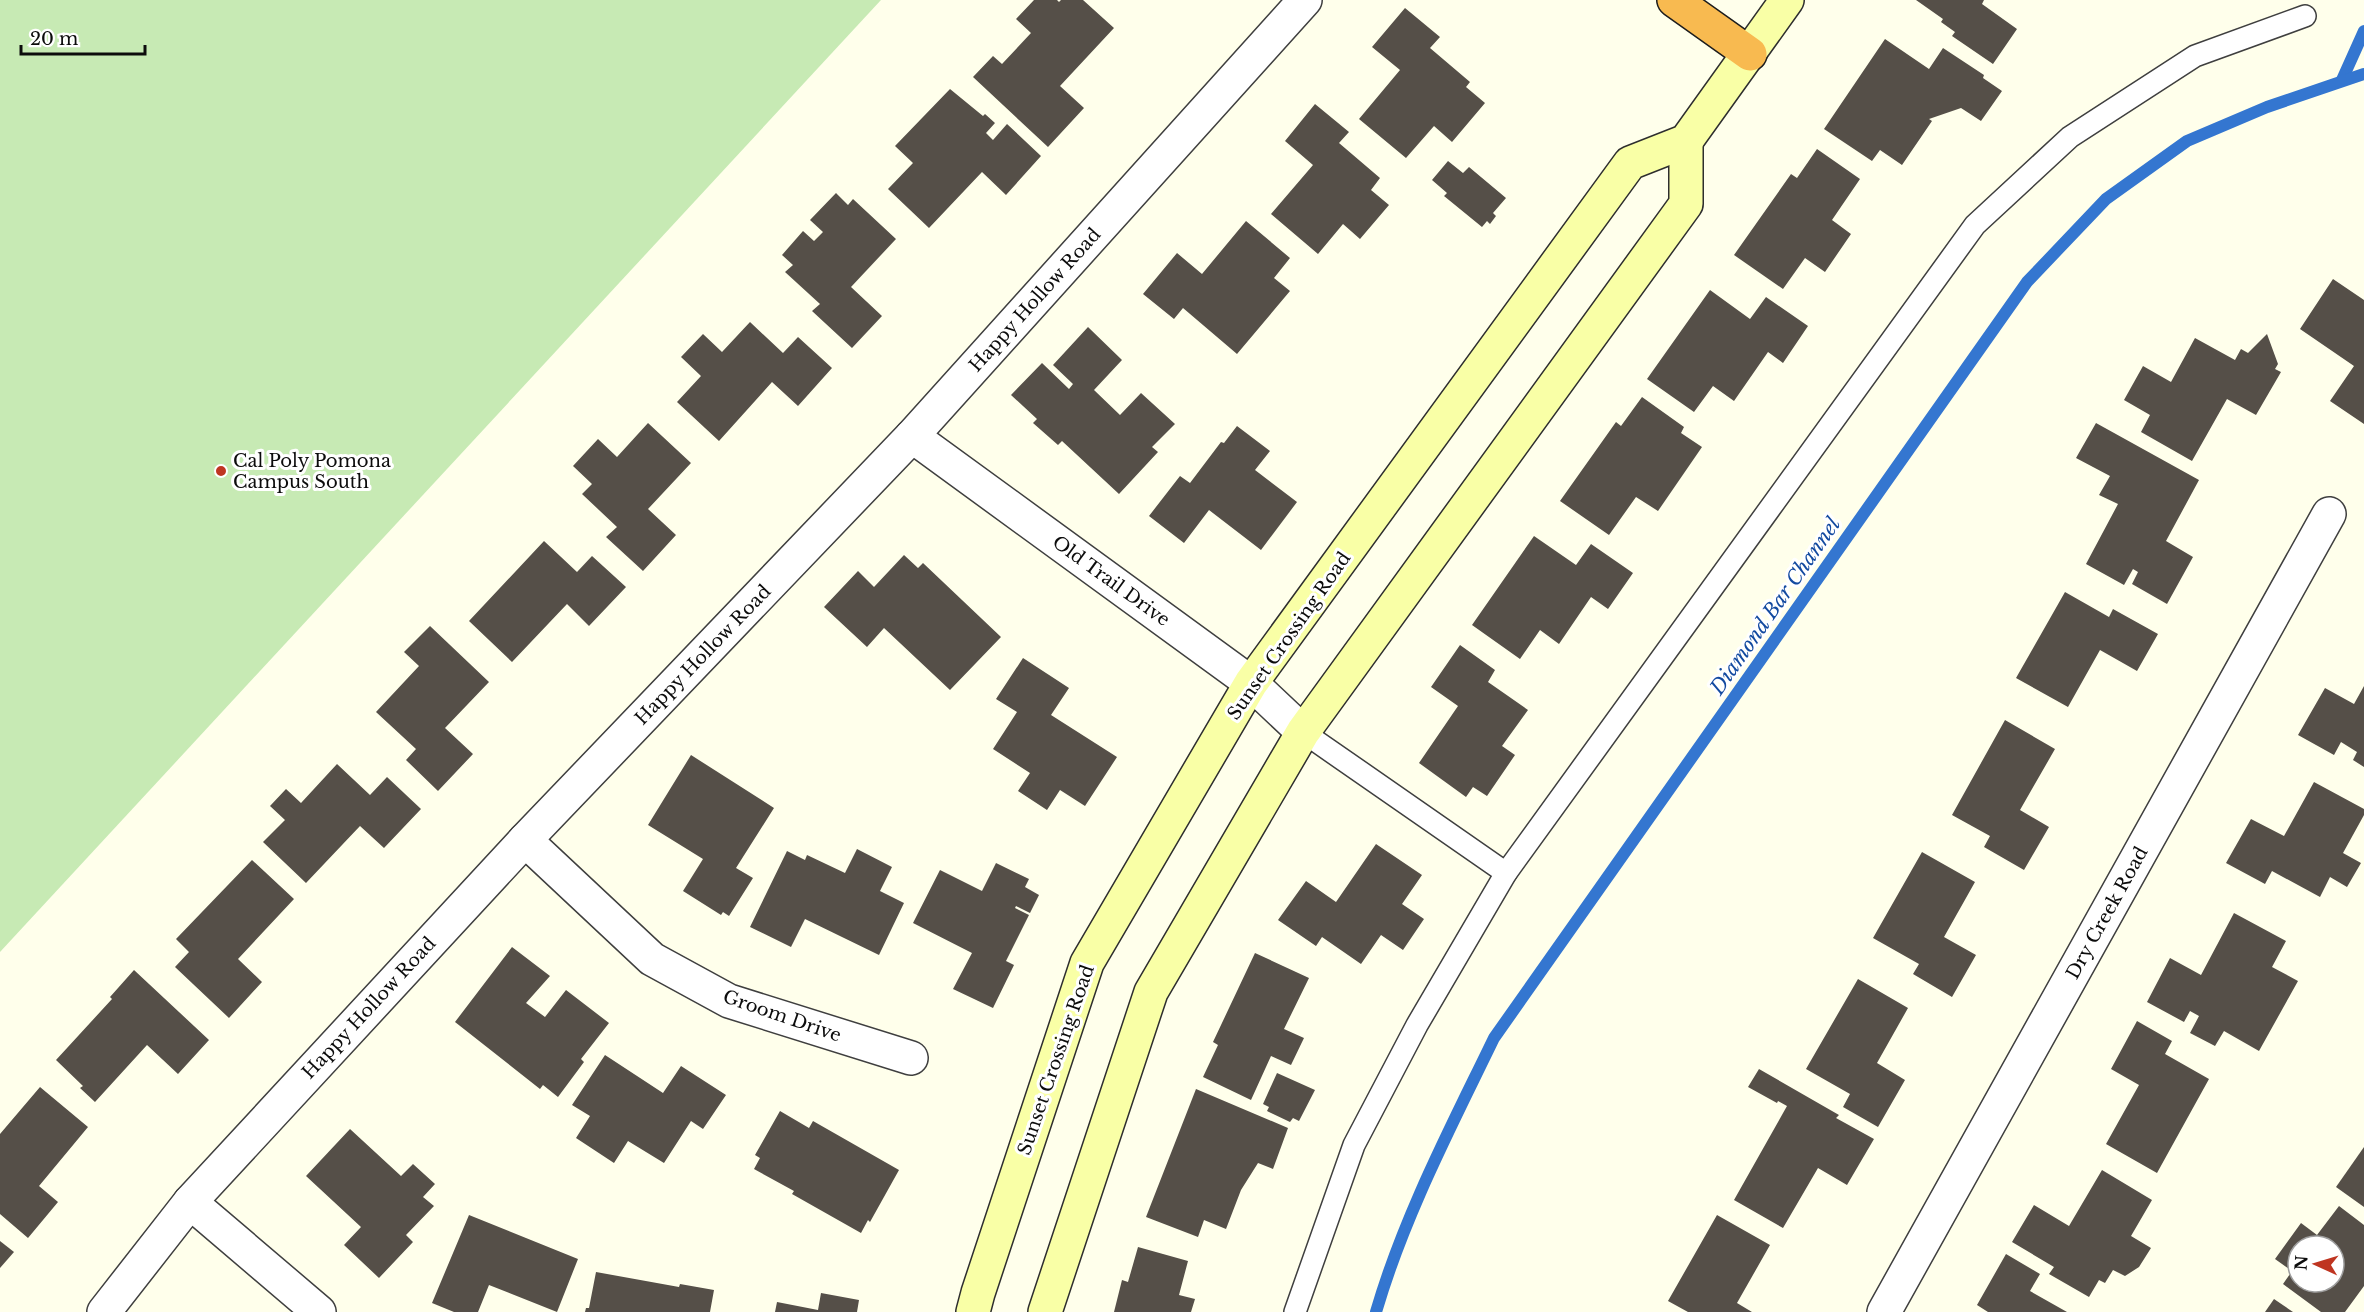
<svg xmlns="http://www.w3.org/2000/svg" width="2364" height="1312" font-family="'Libre Baskerville',serif">
  <style>
    .green { fill: #c7eab4 }
    .lines { fill: none; stroke-linecap: round; stroke-linejoin: round }
    .stream { stroke: #3476d0; stroke-width: 12 }
    .building { fill: #554f48; fill-rule: evenodd }
    .lane-casing { stroke: #3f3f3f; stroke-width: 24 }
    .street-casing { stroke: #3f3f3f; stroke-width: 36 }
    .secondary-casing { stroke: #2e2e2e; stroke-width: 36 }
    .highway-casing { stroke: #1d1d1d; stroke-width: 36 }
    .lane { stroke: #fff; stroke-width: 21 }
    .street { stroke: #fff; stroke-width: 33 }
    .secondary { stroke: #f9ffa6; stroke-width: 33 }
    .highway { stroke: #f8ba50; stroke-width: 33 }
    .poi-dot { fill: #bf3521; stroke: #fff; stroke-width: 2 }
    .labels { text-anchor: middle; stroke-width: 6; stroke-linejoin: round; paint-order: stroke }
    .street-label { font-size: 18px; fill: #0c0c0c; stroke: #fff }
    .poi-label { font-size: 18px; fill: #0c0c0c; stroke: #fff; text-anchor: start }
    .water-label { font-size: 20px; font-style: italic; fill: #134aa0; stroke: #fff }
  </style>
  <rect width="100%" height="100%" fill="#ffffeb"/>
  <path class="green" d="M0 0H881L0 952Z"/>
  <g class="lines">
    <g class="stream">
      <path d="M2342 80 2364 31"/>
      <path d="M1376 1312C1404 1216 1451 1127 1494 1038L2027 282 2106 199 2187 141 2267 107 2364 74"/>
    </g>
  </g>
  <g class="building">
    <path d="M1034 0H1057L1059 2 1061 0H1083L1114 28 1060 86 1084 108 1048 147 973 77 993 56 1002 64 1031 33 1016 19Z"/>
    <path d="M1916 0H1984L1982 4 2017 29 1993 64 1952 36 1955 32 1941 22 1943 19Z"/>
    <path d="M1405 8 1440 37 1430 48 1470 82 1466 87 1485 103 1452 142 1434 126 1406 158 1359 119 1400 70 1372 47Z"/>
    <path d="M1885 39 1929 69 1943 48 1984 75 1983 78 2002 91 1981 121 1961 108 1929 119 1932 121 1902 165 1880 150 1872 161 1824 129Z"/>
    <path d="M950 89 983 116 985 114 995 123 986 133 993 140 1007 124 1041 156 1006 195 982 172 929 228 888 189 913 163 895 146Z"/>
    <path d="M1315 104 1349 132 1339 143 1380 178 1371 190 1389 205 1360 239 1343 224 1318 254 1271 214 1313 165 1285 141Z"/>
    <path d="M1817 149 1860 179 1832 220 1851 234 1825 272 1805 258 1783 289 1734 255 1791 174 1797 178Z"/>
    <path d="M1448 161 1463 173 1469 167 1506 198 1493 213 1496 216 1490 224 1487 221 1482 227 1444 196 1447 193 1432 180Z"/>
    <path d="M836 193 848 205 853 199 896 239 851 287 882 316 852 348 812 311 820 304 785 272 793 265 782 255 803 231 814 241 823 232 810 220Z"/>
    <path d="M1246 221 1290 258 1274 278 1290 291 1237 354 1183 308 1174 319 1143 294 1177 253 1202 274Z"/>
    <path d="M2333 279 2364 300V424L2330 401 2354 366 2300 329Z"/>
    <path d="M1710 290 1750 319 1766 297 1808 326 1783 363 1768 352 1734 401 1713 386 1694 412 1647 379Z"/>
    <path d="M750 322 783 353 798 337 832 368 798 406 772 382 719 441 677 402 701 376 681 357 703 334 722 352Z"/>
    <path d="M1088 327 1122 360 1094 390 1120 415 1141 393 1175 424 1152 447 1158 452 1119 494 1062 441 1058 445 1033 423 1037 419 1011 395 1042 363 1069 389 1073 384 1053 365Z"/>
    <path d="M2267 334 2278 364 2275 369 2281 372 2256 415 2227 399 2192 461 2141 432 2150 415 2124 400 2143 366 2171 382 2195 338 2235 360 2241 349 2248 353Z"/>
    <path d="M1642 397 1684 427 1681 433 1702 447 1658 511 1636 497 1609 535 1560 501 1616 422 1621 426Z"/>
    <path d="M648 423 691 463 648 509 676 535 643 571 606 537 617 527 582 494 592 484 573 466 598 439 617 457Z"/>
    <path d="M2096 423 2199 480 2166 541 2193 557 2167 604 2132 584 2138 572 2133 569 2124 585 2086 564 2118 504 2099 495 2110 476 2076 458Z"/>
    <path d="M1237 426 1270 451 1255 470 1297 502 1261 550 1209 510 1184 543 1149 516 1180 476 1190 483 1221 442 1224 443Z"/>
    <path d="M1534 536 1576 565 1591 544 1633 573 1608 609 1591 597 1559 644 1540 630 1520 659 1472 625Z"/>
    <path d="M544 541 577 572 592 556 626 587 589 626 567 604 512 662 469 621Z"/>
    <path d="M904 555 918 568 923 563 1001 637 950 690 884 628 867 647 824 607 858 571 874 587Z"/>
    <path d="M2065 592 2109 617 2113 609 2158 634 2137 671 2100 650 2068 707 2016 678Z"/>
    <path d="M430 626 489 682 445 728 473 754 438 791 406 760 416 749 376 712 419 666 404 652Z"/>
    <path d="M1460 645 1495 670 1488 682 1528 710 1502 746 1515 755 1487 796 1473 787 1466 797 1419 763 1458 706 1431 687Z"/>
    <path d="M1023 658 1069 688 1051 715 1117 757 1085 806 1060 790 1047 810 1018 791 1030 773 993 749 1017 712 996 699Z"/>
    <path d="M2364 686V767L2353 760 2357 752 2341 742 2334 755 2298 735 2325 688 2354 704Z"/>
    <path d="M2005 720 2055 749 2020 810 2049 827 2024 870 1984 847 1990 836 1952 815Z"/>
    <path d="M691 755 774 808 736 868 753 878 729 916 723 912 721 915 683 891 703 859 648 825Z"/>
    <path d="M337 764 370 795 387 777 421 809 384 848 360 826 306 883 263 842 285 820 270 806 286 789 301 803Z"/>
    <path d="M2314 782 2364 809V815L2343 853 2361 863 2347 887 2330 877 2320 897 2272 871 2265 884 2226 863 2251 819 2284 836Z"/>
    <path d="M1376 844 1422 875 1402 904 1424 919 1403 950 1381 935 1361 964 1322 937 1316 946 1278 920 1306 881 1336 902Z"/>
    <path d="M857 849 892 867 880 891 904 903 879 955 805 919 791 947 750 927 787 851 805 860 807 855 845 873Z"/>
    <path d="M1922 852 1975 882 1944 937 1976 955 1952 997 1913 974 1919 964 1873 938Z"/>
    <path d="M252 860 294 899 238 959 262 982 229 1018 175 967 189 952 176 939Z"/>
    <path d="M996 863 1029 879 1025 887 1039 895 1030 913 1016 906 1015 908 1029 915 1006 961 1014 965 993 1008 953 989 972 953 913 923 940 870 982 891Z"/>
    <path d="M2234 913 2286 941 2272 967 2298 981 2259 1051 2224 1031 2215 1046 2190 1033 2199 1016 2190 1011 2184 1022 2147 1002 2170 958 2201 975Z"/>
    <path d="M512 947 550 976 526 1003 545 1017 566 990 609 1023 581 1059 584 1062 558 1097 543 1085 540 1089 455 1022Z"/>
    <path d="M1255 953 1309 978 1284 1029 1304 1038 1291 1065 1271 1056 1251 1100 1203 1077 1218 1045 1213 1042Z"/>
    <path d="M134 970 209 1040 178 1074 147 1045 95 1102 80 1088 83 1086 56 1060 112 999 110 997Z"/>
    <path d="M1858 979 1908 1008 1877 1063 1905 1080 1878 1127 1843 1107 1850 1094 1806 1069Z"/>
    <path d="M2137 1021 2172 1041 2165 1054 2209 1079 2157 1173 2106 1144 2139 1085 2111 1069Z"/>
    <path d="M605 1055 663 1093 681 1066 726 1095 703 1129 691 1121 664 1163 628 1141 614 1163 576 1138 590 1116 572 1105Z"/>
    <path d="M1759 1069 1839 1115 1836 1118 1874 1139 1847 1185 1818 1168 1783 1228 1734 1200 1787 1106 1778 1101 1777 1103 1748 1087Z"/>
    <path d="M1277 1073 1315 1090 1299 1121 1293 1118 1290 1122 1267 1111 1269 1107 1263 1104Z"/>
    <path d="M40 1087 88 1127 39 1186 58 1202 28 1238 0 1214V1134Z"/>
    <path d="M1196 1089 1288 1128 1273 1169 1258 1163 1241 1190 1226 1229 1204 1220 1198 1237 1146 1217Z"/>
    <path d="M780 1111 809 1128 813 1121 899 1170 870 1222 868 1220 861 1233 792 1194 794 1191 754 1169 760 1158 755 1155Z"/>
    <path d="M350 1129 401 1176 413 1164 435 1184 423 1197 434 1206 406 1235 413 1242 379 1278 344 1245 361 1227 306 1176Z"/>
    <path d="M2364 1147V1207L2336 1187Z"/>
    <path d="M2102 1170 2152 1200 2131 1236 2151 1248 2139 1267 2125 1276 2113 1270 2105 1283 2099 1280 2089 1297 2049 1274 2054 1267 2012 1242 2034 1205 2069 1226Z"/>
    <path d="M2339 1206 2364 1225V1286L2345 1312H2321L2283 1284 2292 1271 2275 1259 2301 1223 2317 1235ZM2298 1246H2334V1282H2298Z"/>
    <path d="M469 1215 578 1259 557 1312 489 1285 478 1312H454L432 1303Z"/>
    <path d="M1717 1215 1770 1245 1737 1303 1752 1312H1688L1668 1301Z"/>
    <path d="M0 1241 14 1252 0 1268Z"/>
    <path d="M1138 1247 1188 1261 1179 1295 1195 1299 1191 1312H1114L1122 1280 1128 1282Z"/>
    <path d="M2006 1254 2040 1274 2030 1291 2067 1312H1988L1977 1305Z"/>
    <path d="M596 1272 679 1287 680 1284 714 1290 710 1312H585L586 1308H589Z"/>
    <path d="M821 1293 859 1300 857 1312H775L777 1302 818 1310Z"/>
    <path d="M2274 1299 2293 1312H2265Z"/>
  </g>
  <g class="lines">
    <defs>
      <g id="lane">
        <path d="M1303 732 1506 873"/>
        <path d="M1295 1312 1354 1145 1417 1025 1506 873 1975 225 2070 137 2195 56 2305 16"/>
      </g>
      <g id="street">
        <path d="M912 436 1251 683 1303 732"/>
        <path d="M525 840 652 959 729 1001 911 1058"/>
        <path d="M190 1202 319 1312"/>
        <path d="M104 1312 190 1202 525 840 912 436 1305 0"/>
        <path d="M1884 1312 2329 514"/>
      </g>
      <g id="secondary">
        <path d="M973 1312 978 1293 1087 963 1251 683 1630 163 1686 141 1787 0"/>
        <path d="M1045 1312 1151 992 1303 732 1686 204V141"/>
      </g>
      <path id="highway" d="M1674 0 1750 54"/>
    </defs>
    <use href="#lane" class="lane-casing"/>
    <use href="#street" class="street-casing"/>
    <use href="#secondary" class="secondary-casing"/>
    <use href="#highway" class="highway-casing"/>
    <use href="#lane" class="lane"/>
    <use href="#street" class="street"/>
    <use href="#secondary" class="secondary"/>
    <use href="#highway" class="highway"/>
  </g>
  <circle class="poi-dot" cx="221" cy="471" r="6"/>
  <g class="labels">
    <g class="street-label">
      <text transform="translate(1035 300) rotate(-48)" y="6">Happy Hollow Road</text>
      <text transform="translate(1111 581) rotate(36)" y="6">Old Trail Drive</text>
      <text transform="translate(1289 636) rotate(-55)" y="6">Sunset Crossing Road</text>
      <text transform="translate(703 655) rotate(-46)" y="6">Happy Hollow Road</text>
      <text transform="translate(2107 913) rotate(-61)" y="6">Dry Creek Road</text>
      <text transform="translate(369 1008) rotate(-47)" y="6">Happy Hollow Road</text>
      <text transform="translate(782 1016) rotate(19)" y="6">Groom Drive</text>
      <text transform="translate(1056 1060) rotate(-71)" y="6">Sunset Crossing Road</text>
    </g>
    <g class="poi-label">
      <text x="233" y="467">Cal Poly Pomona<tspan x="233" dy="21">Campus South</tspan></text>
    </g>
    <g class="water-label">
      <text transform="translate(1775 606) rotate(-55)" y="7">Diamond Bar Channel</text>
    </g>
  </g>
  <g transform="translate(2316 1264) rotate(274)"><circle r="28" fill="#ffffff" stroke="#9e9e9e" stroke-width="1.5"/>
  <path d="M0-4.5L10 22L0 15L-10 22Z" fill="#bf3521"/>
  <text y="-9" font-size="16" font-weight="bold" text-anchor="middle" fill="#0c0c0c">N</text>
  </g>
  <path d="M21 45v9h124v-9" fill="none" stroke="#0c0c0c" stroke-width="3"/>
  <text x="30" y="45" font-size="18" fill="#0c0c0c" stroke="#ffffff" stroke-width="4.5" paint-order="stroke">20 m</text>
</svg>
